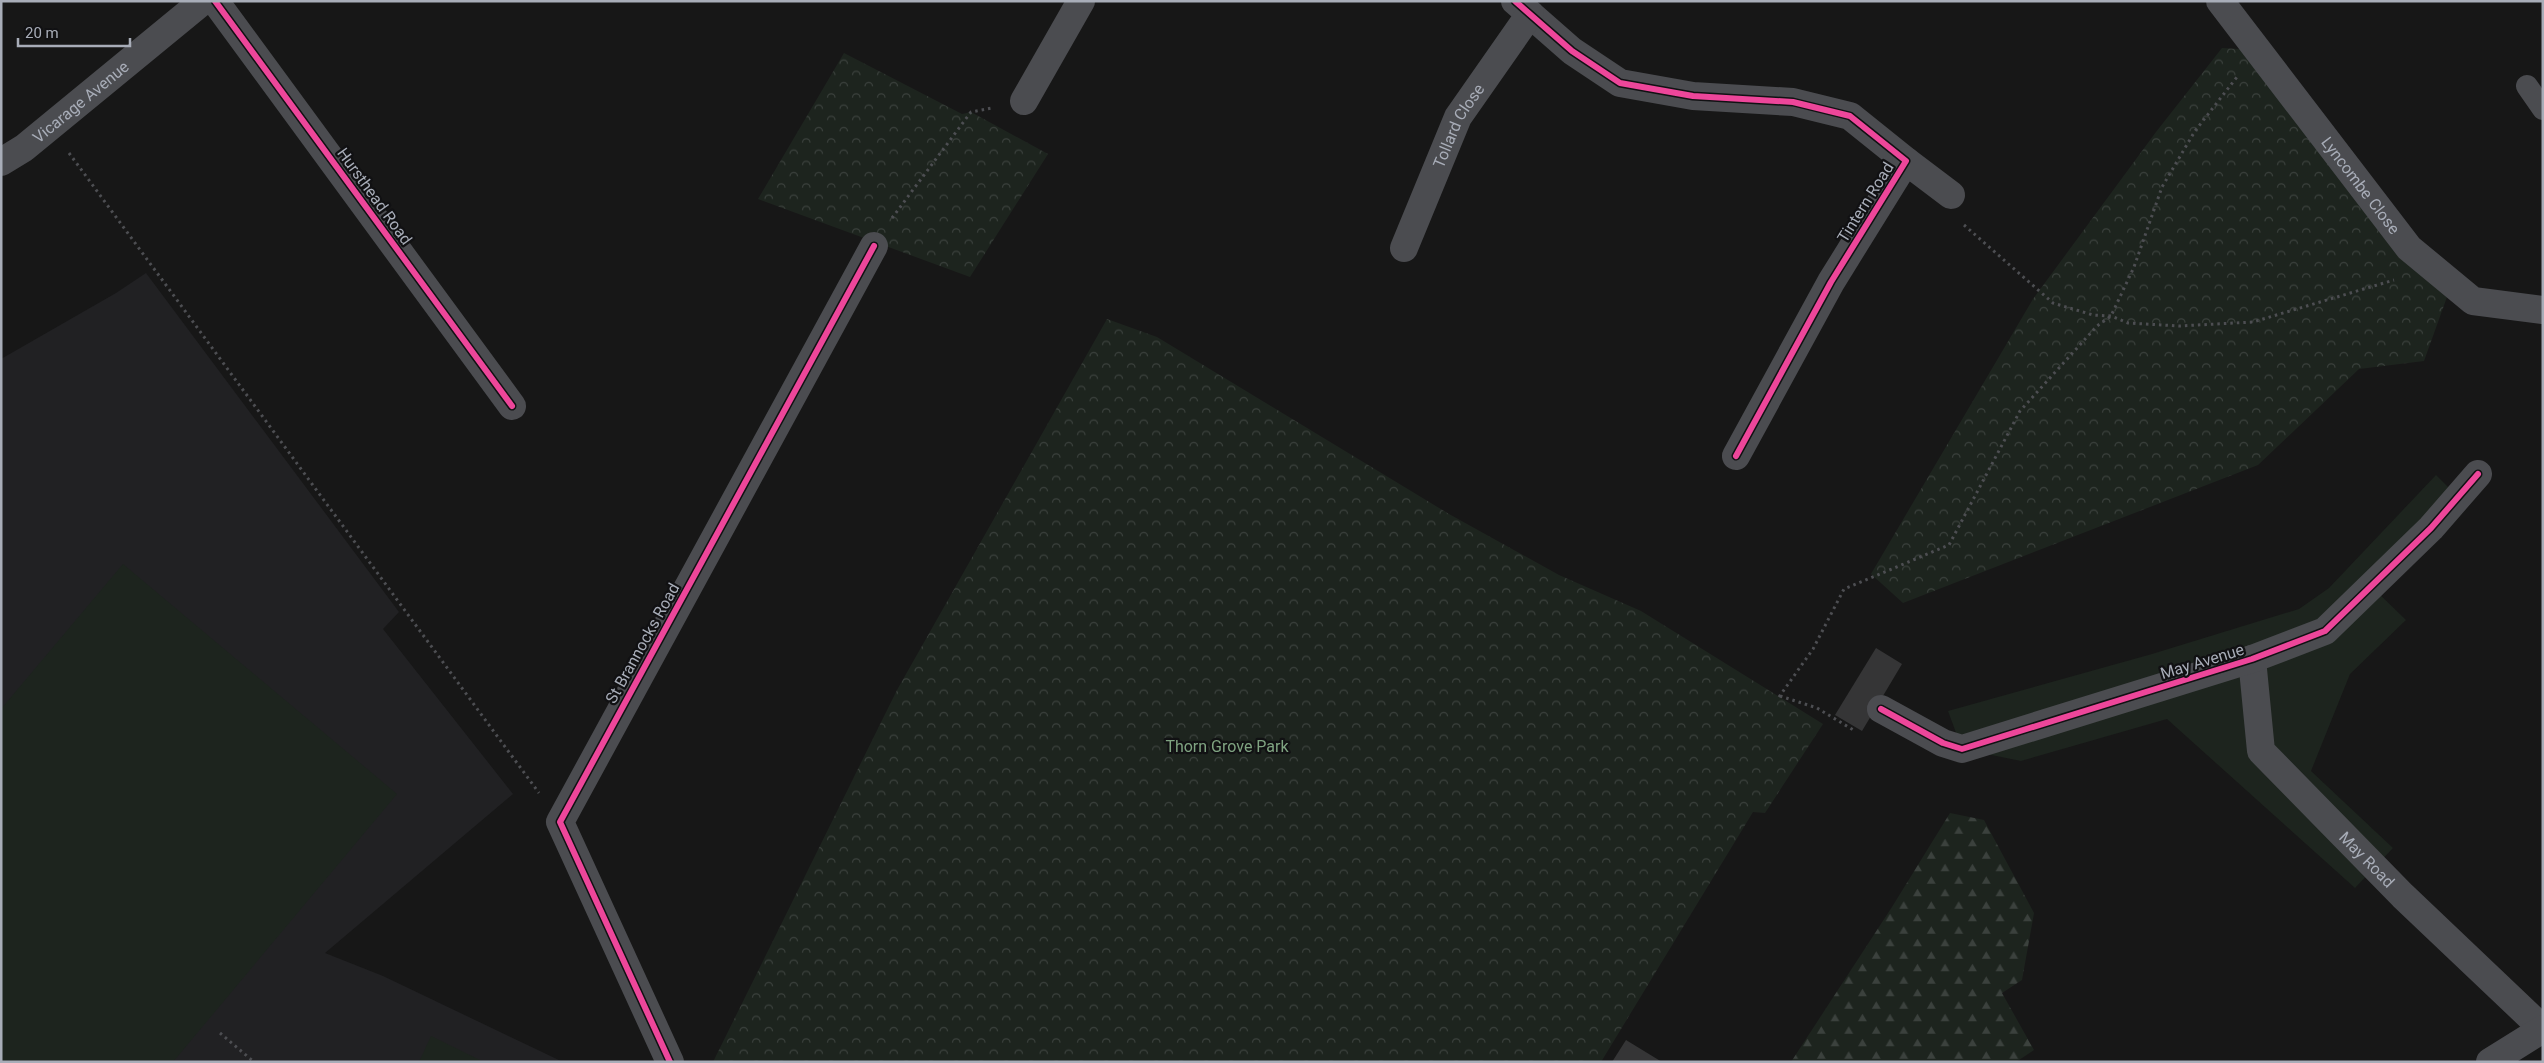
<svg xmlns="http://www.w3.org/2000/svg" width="2544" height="1063" font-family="Roboto,sans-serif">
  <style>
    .built { fill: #212123 }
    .grass { fill: #1d241e }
    .forest { fill: url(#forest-firs) }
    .park { fill: url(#park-crowns) }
    .building { fill: #353536 }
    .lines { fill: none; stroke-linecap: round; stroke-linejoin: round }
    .path { stroke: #4d4e52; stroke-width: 3; stroke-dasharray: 2.5 4; stroke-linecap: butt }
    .lane { stroke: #4b4c50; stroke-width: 22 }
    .street { stroke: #4b4c50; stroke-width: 28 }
    .cycleway-casing { stroke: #111113; stroke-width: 9 }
    .cycleway { stroke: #ed469a; stroke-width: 6 }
    .labels { text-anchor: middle; stroke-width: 4.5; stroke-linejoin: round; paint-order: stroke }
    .street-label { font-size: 16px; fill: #a8adb8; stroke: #111113 }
    .park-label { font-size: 16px; fill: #7fa381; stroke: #111113 }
  </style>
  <defs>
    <pattern id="forest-firs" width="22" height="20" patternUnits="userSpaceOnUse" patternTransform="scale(1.25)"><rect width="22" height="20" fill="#1d241e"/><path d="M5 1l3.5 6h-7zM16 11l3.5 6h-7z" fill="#3b413d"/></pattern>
    <pattern id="park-crowns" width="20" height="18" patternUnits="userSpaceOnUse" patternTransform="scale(1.25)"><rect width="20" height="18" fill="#1d241e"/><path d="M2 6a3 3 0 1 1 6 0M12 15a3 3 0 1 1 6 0" fill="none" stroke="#3b413d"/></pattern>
  </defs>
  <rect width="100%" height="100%" fill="#171717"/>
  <path class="built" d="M146 273 399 612 383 629 513 794 325 953 383 976 563 1062H1V359L116 293Z"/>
  <g class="grass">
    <path d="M2436 475 2458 497 2371 586 2406 620 2350 674 2311 771 2393 848 2355 888 2167 719 2021 761 1962 749 1948 711 2152 654 2299 609 2329 588Z"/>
    <path d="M123 564 397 794 173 1062H1V709Z"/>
    <path d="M431 1036 484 1062H419Z"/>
  </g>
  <path class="forest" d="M1950 813 1984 820 2034 913 2022 980 2002 993 2034 1050 2016 1062H1791L1892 907Z"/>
  <g class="park">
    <path d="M2222 48 2257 50 2452 283 2424 361 2359 369 2258 465 1903 603 1871 574 2033 299 2156 132Z"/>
    <path d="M844 53 962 114 971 112 1048 154 970 277 758 199Z"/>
    <path d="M1107 319 1157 337 1449 514 1559 575 1641 611 1823 724 1765 813 1753 812 1601 1062H713L897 690Z"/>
  </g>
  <g class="building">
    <path d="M1876 648 1902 664 1862 731 1835 715Z"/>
    <path d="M1626 1040 1662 1062H1612Z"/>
  </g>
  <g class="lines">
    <g class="path">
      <path d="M69 153 539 793"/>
      <path d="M892 218 971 112 992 108"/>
      <path d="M1964 225 2053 303 2093 315 2111 316 2128 323 2179 326 2253 322 2394 280"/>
      <path d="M1780 696 1817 708 1855 731"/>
      <path d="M1779 697 1813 649 1844 589 1949 545 2020 411 2097 326 2111 316 2134 267 2162 187 2195 131 2237 77"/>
      <path d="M220 1033 254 1062"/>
    </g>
    <path class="lane" d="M2527 86 2543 109"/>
    <g class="street">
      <path d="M215 1 512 406"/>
      <path d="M1515 1 1572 51 1620 83 1693 96 1793 102 1850 116 1906 161 1831 282 1736 456"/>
      <path id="s1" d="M2220 1 2409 248 2473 301 2543 310"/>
      <path d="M1024 101 1081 1"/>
      <path d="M1906 161 1951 195"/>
      <path id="s2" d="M1 162 24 148 203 1"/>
      <path id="s3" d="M1404 248 1458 117 1530 14"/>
      <path id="s4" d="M2252 659 2261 751 2403 896 2543 1029"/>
      <path d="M1881 709 1943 743 1962 749 2252 659 2325 631 2431 528 2478 474"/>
      <path d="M670 1062 560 822 874 246"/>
      <path d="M2490 1062 2543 1029"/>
    </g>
    <defs>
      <g id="cycleway">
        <path d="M215 1 512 406"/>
        <path d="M1515 1 1572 51 1620 83 1693 96 1793 102 1850 116 1906 161 1831 282 1736 456"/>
        <path d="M1881 709 1943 743 1962 749 2252 659 2325 631 2431 528 2478 474"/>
        <path d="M670 1062 560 822 874 246"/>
      </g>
    </defs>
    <use href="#cycleway" class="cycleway-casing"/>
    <use href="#cycleway" class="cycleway"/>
  </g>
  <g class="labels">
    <g class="street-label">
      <text dy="6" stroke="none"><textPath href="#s2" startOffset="100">Vicarage Avenue</textPath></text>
      <text dy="6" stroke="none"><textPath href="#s3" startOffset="134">Tollard Close</textPath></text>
      <text dy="6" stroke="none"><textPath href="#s1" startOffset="232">Lyncombe Close</textPath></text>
      <text transform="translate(375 196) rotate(54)" y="6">Hursthead Road</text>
      <text transform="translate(1865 202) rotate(-58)" y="6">Tintern Road</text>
      <text transform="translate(642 643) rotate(-61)" y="6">St Brannocks Road</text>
      <text transform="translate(2202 661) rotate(-17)" y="6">May Avenue</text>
      <text dy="6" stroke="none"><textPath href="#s4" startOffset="244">May Road</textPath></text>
    </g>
    <g class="park-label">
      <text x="1227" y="752">Thorn Grove Park</text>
    </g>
  </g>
  <rect width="2544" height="1063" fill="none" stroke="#a8adb8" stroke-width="5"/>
  <path d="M18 38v8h112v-8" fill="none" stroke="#a8adb8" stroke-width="2.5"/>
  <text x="25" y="38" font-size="15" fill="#a8adb8" stroke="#111113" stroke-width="4" paint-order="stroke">20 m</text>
</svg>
